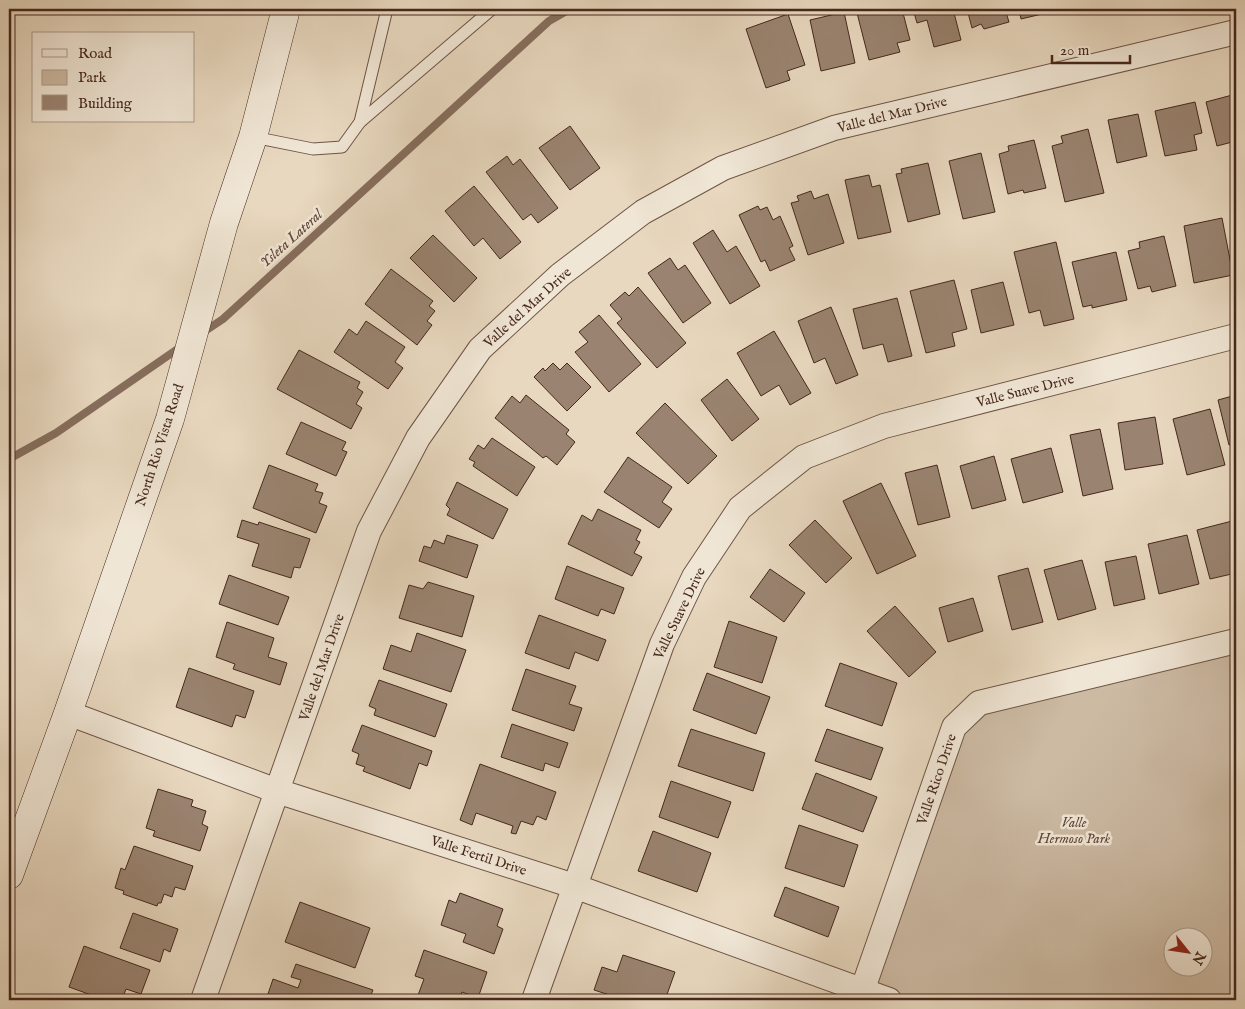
<svg xmlns="http://www.w3.org/2000/svg" width="1245" height="1009" font-family="'IM FELL English',serif">
  <style>
    .green { fill: #ccbaa3; stroke: #897160; fill-rule: evenodd }
    .lines { fill: none; stroke-linecap: round; stroke-linejoin: round }
    .stream { stroke: #866e5d; stroke-width: 8 }
    .building { fill: #9a8471; stroke: #46281d }
    .lane-casing { stroke: #6e5446; stroke-width: 13 }
    .street-casing { stroke: #6e5446; stroke-width: 26 }
    .secondary-casing { stroke: #46281d; stroke-width: 29 }
    .lane { stroke: #f0e6d5; stroke-width: 11 }
    .street { stroke: #f0e6d5; stroke-width: 24 }
    .secondary { stroke: #f0e6d5; stroke-width: 28 }
    .labels { text-anchor: middle; stroke-width: 5; stroke-linejoin: round; paint-order: stroke }
    .street-label { font-size: 14px; fill: #46281d; stroke: #f0e6d5 }
    .park-label { font-size: 14px; font-style: italic; fill: #614538; stroke: #f0e6d5 }
    .water-label { font-size: 15px; font-style: italic; fill: #614538; stroke: #f0e6d5 }
  </style>
  <rect width="100%" height="100%" fill="#e8d8bf"/>
  <filter id="stains"><feTurbulence type="fractalNoise" baseFrequency=".004" numOctaves="4"/><feColorMatrix values="0 0 0 0 .2 0 0 0 0 .09 0 0 0 0 .02 0 0 0 .5 -.17"/></filter>
  <radialGradient id="worn" r=".72"><stop offset=".6" stop-color="#630" stop-opacity="0"/><stop offset="1" stop-color="#630" stop-opacity=".3"/></radialGradient>
  <path class="green" d="M1236 641V1000H889L863 991 954 727 979 703ZM1172 936H1202V966H1172Z"/>
  <g class="lines">
    <g class="stream">
      <path d="M202 333 223 319 549 21 570 9"/>
      <path d="M9 459 56 433 182 346"/>
    </g>
  </g>
  <g class="building">
    <path d="M856 9H902L910 40 897 43 900 52 869 60Z"/>
    <path d="M913 9H953L961 40 934 47 927 20 917 23Z"/>
    <path d="M967 9H1005L1009 22 984 29 981 24 972 28Z"/>
    <path d="M1019 9H1063L1021 19Z"/>
    <path d="M844 12 855 63 821 71 810 20Z"/>
    <path d="M788 14 805 65 787 71 790 80 766 88 746 29Z"/>
    <path d="M1236 94V141L1217 146 1206 102Z"/>
    <path d="M1195 102 1202 133 1194 135 1197 150 1165 156 1155 111Z"/>
    <path d="M1138 114 1147 156 1117 163 1108 120Z"/>
    <path d="M570 126 600 168 570 190 539 148Z"/>
    <path d="M1088 129 1104 193 1065 202 1052 146 1063 143 1061 136Z"/>
    <path d="M1034 140 1046 188 1024 193 1023 190 1008 194 999 154 1009 151 1008 146Z"/>
    <path d="M981 153 995 212 963 219 949 161Z"/>
    <path d="M507 156 513 165 520 159 558 208 538 223 531 214 523 220 486 172Z"/>
    <path d="M928 163 940 214 908 222 896 174 902 173 901 169Z"/>
    <path d="M869 175 872 187 880 185 891 232 858 239 845 180Z"/>
    <path d="M474 186 521 242 500 259 483 238 474 246 445 211Z"/>
    <path d="M811 191 814 199 828 194 844 243 808 255 791 203 799 201 797 196Z"/>
    <path d="M758 206 760 210 767 207 773 220 780 216 793 246 789 248 795 260 770 271 765 260 761 262 739 215Z"/>
    <path d="M1222 218 1233 275 1194 283 1184 226Z"/>
    <path d="M713 230 727 252 736 246 760 286 730 304 693 243Z"/>
    <path d="M433 235 477 278 454 302 410 258Z"/>
    <path d="M1164 236 1176 286 1152 292 1150 286 1138 289 1128 251 1140 248 1139 242Z"/>
    <path d="M1056 242 1074 319 1044 326 1040 310 1029 313 1014 252Z"/>
    <path d="M1116 252 1127 300 1092 308V305L1083 307 1072 262Z"/>
    <path d="M670 258 678 270 685 265 711 303 683 323 648 273Z"/>
    <path d="M391 269 433 301 429 306 435 311 427 321 432 325 417 345 365 304Z"/>
    <path d="M954 280 967 329 952 333 955 346 926 353 910 291Z"/>
    <path d="M1003 282 1014 325 981 333 971 290Z"/>
    <path d="M638 287 686 343 657 368 617 323 622 319 610 305 625 292 629 296Z"/>
    <path d="M897 298 912 356 888 362 883 344 863 349 853 309Z"/>
    <path d="M831 307 858 375 836 384 825 358 814 363 798 321Z"/>
    <path d="M599 315 641 364 609 392 575 352 588 342 579 332Z"/>
    <path d="M366 321 405 347 395 362 403 368 388 389 334 352 349 329 357 335Z"/>
    <path d="M774 331 811 393 790 405 779 385 761 396 737 353Z"/>
    <path d="M299 350 360 382 357 388 363 392 356 404 362 408 351 429 277 389Z"/>
    <path d="M553 363 560 370 567 363 591 387 567 411 534 377 543 368 545 371Z"/>
    <path d="M727 379 759 419 732 441 701 400Z"/>
    <path d="M526 395 569 430 566 434 575 442 557 465 546 456 543 458 495 418 512 396 520 403Z"/>
    <path d="M1236 395V443L1229 445 1218 400Z"/>
    <path d="M665 403 717 456 688 484 636 433Z"/>
    <path d="M1210 409 1225 465 1187 475 1173 419Z"/>
    <path d="M1155 417 1163 464 1125 470 1118 423Z"/>
    <path d="M301 422 346 442 342 450 347 452 336 476 286 454Z"/>
    <path d="M1100 429 1113 489 1083 496 1070 435Z"/>
    <path d="M492 438 535 467 517 496 473 466 475 462 469 459 478 445 484 449Z"/>
    <path d="M1051 448 1063 492 1023 503 1011 459Z"/>
    <path d="M994 456 1006 500 972 509 960 466Z"/>
    <path d="M628 457 672 487 662 502 672 509 659 528 604 492Z"/>
    <path d="M269 465 318 484 315 491 323 493 319 503 327 506 316 533 253 508Z"/>
    <path d="M937 465 950 517 918 525 905 473Z"/>
    <path d="M457 482 508 509 493 539 447 515 450 509 446 505Z"/>
    <path d="M881 483 916 556 877 574 843 501Z"/>
    <path d="M598 509 641 530 636 540 640 542 634 553 642 557 632 576 568 544 582 515 592 521Z"/>
    <path d="M242 520 258 525 259 522 310 539 300 568 294 567 291 578 252 566 259 544 237 537Z"/>
    <path d="M815 520 852 558 826 583 789 545Z"/>
    <path d="M1236 520V573L1210 579 1197 530Z"/>
    <path d="M447 535 478 545 467 578 419 561 424 546 431 548 434 540 444 544Z"/>
    <path d="M1187 535 1199 584 1159 594 1148 544Z"/>
    <path d="M1136 556 1145 599 1114 606 1105 562Z"/>
    <path d="M1082 560 1096 609 1058 620 1044 570Z"/>
    <path d="M567 566 624 588 614 614 601 609 598 616 555 599Z"/>
    <path d="M1028 568 1043 622 1012 630 998 576Z"/>
    <path d="M770 569 805 593 784 622 750 597Z"/>
    <path d="M229 575 289 597 278 625 219 604Z"/>
    <path d="M428 582 474 596 462 637 399 618 409 585 423 589Z"/>
    <path d="M973 598 983 631 948 642 939 608Z"/>
    <path d="M895 606 936 652 909 677 867 631Z"/>
    <path d="M539 615 606 640 598 661 575 652 569 669 525 653Z"/>
    <path d="M729 621 777 637 762 683 714 667Z"/>
    <path d="M227 622 274 638 268 657 287 663 280 685 233 669 235 664 216 657Z"/>
    <path d="M417 633 466 650 451 692 383 669 391 645 411 652Z"/>
    <path d="M840 663 897 683 882 726 825 706Z"/>
    <path d="M189 668 254 691 245 718 236 715 232 727 176 707Z"/>
    <path d="M526 669 576 686 569 704 582 708 574 731 512 710Z"/>
    <path d="M707 673 770 697 756 734 693 710Z"/>
    <path d="M379 680 447 704 435 737 374 715 376 709 369 706Z"/>
    <path d="M512 724 568 743 559 768 545 763 543 771 501 757Z"/>
    <path d="M362 725 432 751 427 766 419 763 410 789 363 771 365 767 356 764 359 754 352 751Z"/>
    <path d="M691 729 765 753 753 791 678 766Z"/>
    <path d="M827 729 883 748 871 780 815 761Z"/>
    <path d="M480 764 556 792 546 820 537 816 533 825 521 821 516 834 511 833 513 826 476 813 472 825 460 820Z"/>
    <path d="M816 773 877 797 863 832 802 809Z"/>
    <path d="M671 781 731 802 718 838 659 817Z"/>
    <path d="M158 789 193 800 191 806 206 811 202 824 208 827 200 851 153 836 155 831 146 828Z"/>
    <path d="M799 825 858 845 844 887 785 868Z"/>
    <path d="M653 831 711 853 697 892 638 871Z"/>
    <path d="M134 846 193 866 185 890 175 887 172 897 164 894 161 903H158L157 906 123 894 124 891 115 888 121 868 125 870Z"/>
    <path d="M785 887 839 907 828 937 774 916Z"/>
    <path d="M460 893 503 909 497 926 503 929 494 954 463 942 466 934 441 925 449 900 456 903Z"/>
    <path d="M300 902 370 928 355 968 285 942Z"/>
    <path d="M133 913 178 929 170 952 164 949 160 962 120 948Z"/>
    <path d="M84 946 150 970 141 994 126 989 122 1000H105L69 987Z"/>
    <path d="M424 950 487 972 478 998 462 992 459 1000H424L417 998 424 979 415 976Z"/>
    <path d="M623 955 675 972 665 1000H625L594 990 602 967 617 972Z"/>
    <path d="M296 964 373 990 369 1000H266L273 979 298 988 301 980 291 977Z"/>
  </g>
  <g class="lines">
    <defs>
      <g id="lane">
        <path d="M360 122 492 9"/>
        <path d="M253 137 313 149 342 147 360 122 387 9"/>
      </g>
      <g id="street">
        <path d="M68 713 277 791 574 886 889 1000"/>
        <path d="M203 1000 369 531 418 438 480 349 560 275 643 212 723 168 834 128 1236 32"/>
        <path d="M534 1000 662 644 694 577 740 508 804 457 884 426 1236 336"/>
        <path d="M859 1000 954 727 979 703 1236 641"/>
      </g>
      <path id="secondary" d="M9 875 68 713 170 419 224 223 253 137 286 9"/>
    </defs>
    <use href="#lane" class="lane-casing"/>
    <use href="#street" class="street-casing"/>
    <use href="#secondary" class="secondary-casing"/>
    <use href="#lane" class="lane"/>
    <use href="#street" class="street"/>
    <use href="#secondary" class="secondary"/>
  </g>
  <g class="labels">
    <g class="street-label">
      <text transform="translate(892 114) rotate(-14)" y="5">Valle del Mar Drive</text>
      <text transform="translate(527 307) rotate(-42)" y="5">Valle del Mar Drive</text>
      <text transform="translate(1025 390) rotate(-14)" y="5">Valle Suave Drive</text>
      <text transform="translate(159 445) rotate(-72)" y="5">North Rio Vista Road</text>
      <text transform="translate(679 613) rotate(-64)" y="5">Valle Suave Drive</text>
      <text transform="translate(321 667) rotate(-71)" y="5">Valle del Mar Drive</text>
      <text transform="translate(936 779) rotate(-71)" y="5">Valle Rico Drive</text>
      <text transform="translate(479 855) rotate(18)" y="5">Valle Fertil Drive</text>
    </g>
    <g class="park-label">
      <text x="1074" y="827">Valle<tspan x="1074" dy="16">Hermoso Park</tspan></text>
    </g>
    <g class="water-label">
      <text transform="translate(291 238) rotate(-42)" y="5">Ysleta Lateral</text>
    </g>
  </g>
  <rect width="1245" height="1009" fill="none" stroke="#e8d8bf" stroke-width="30"/>
  <rect x="10" y="10" width="1225" height="989" fill="none" stroke="#46281d" stroke-width="2.5"/>
  <rect x="15" y="15" width="1215" height="979" fill="none" stroke="#46281d"/>
  <rect x="32" y="32" width="162" height="90" fill="#f0e6d5" stroke="#ac9a8b"/>
  <rect x="42" y="49" width="25" height="8" fill="#f0e6d5" stroke="#ac9a8b"/>
  <text x="78" y="58" font-size="15" fill="#46281d">Road</text>
  <rect x="42" y="70" width="25" height="15" fill="#ccbaa3" stroke="#ac9a8b"/>
  <text x="78" y="82" font-size="15" fill="#46281d">Park</text>
  <rect x="42" y="95" width="25" height="15" fill="#9a8471" stroke="#ac9a8b"/>
  <text x="78" y="108" font-size="15" fill="#46281d">Building</text>
  <g transform="translate(1188 952) rotate(120)"><circle r="24" fill="#f0e6d5" stroke="#ac9a8b"/>
  <path d="M0-4L9 19L0 12L-9 19Z" fill="#8f2418"/>
  <text y="-8" font-size="14" font-weight="bold" text-anchor="middle" fill="#46281d">N</text>
  </g>
  <path d="M1052 55v8h78v-8" fill="none" stroke="#46281d" stroke-width="2.5"/>
  <text x="1060" y="55" font-size="15" fill="#46281d" stroke="#f0e6d5" stroke-width="4" paint-order="stroke">20 m</text>
  <rect width="100%" height="100%" filter="url(#stains)"/>
  <rect width="100%" height="100%" fill="url(#worn)"/>
</svg>
